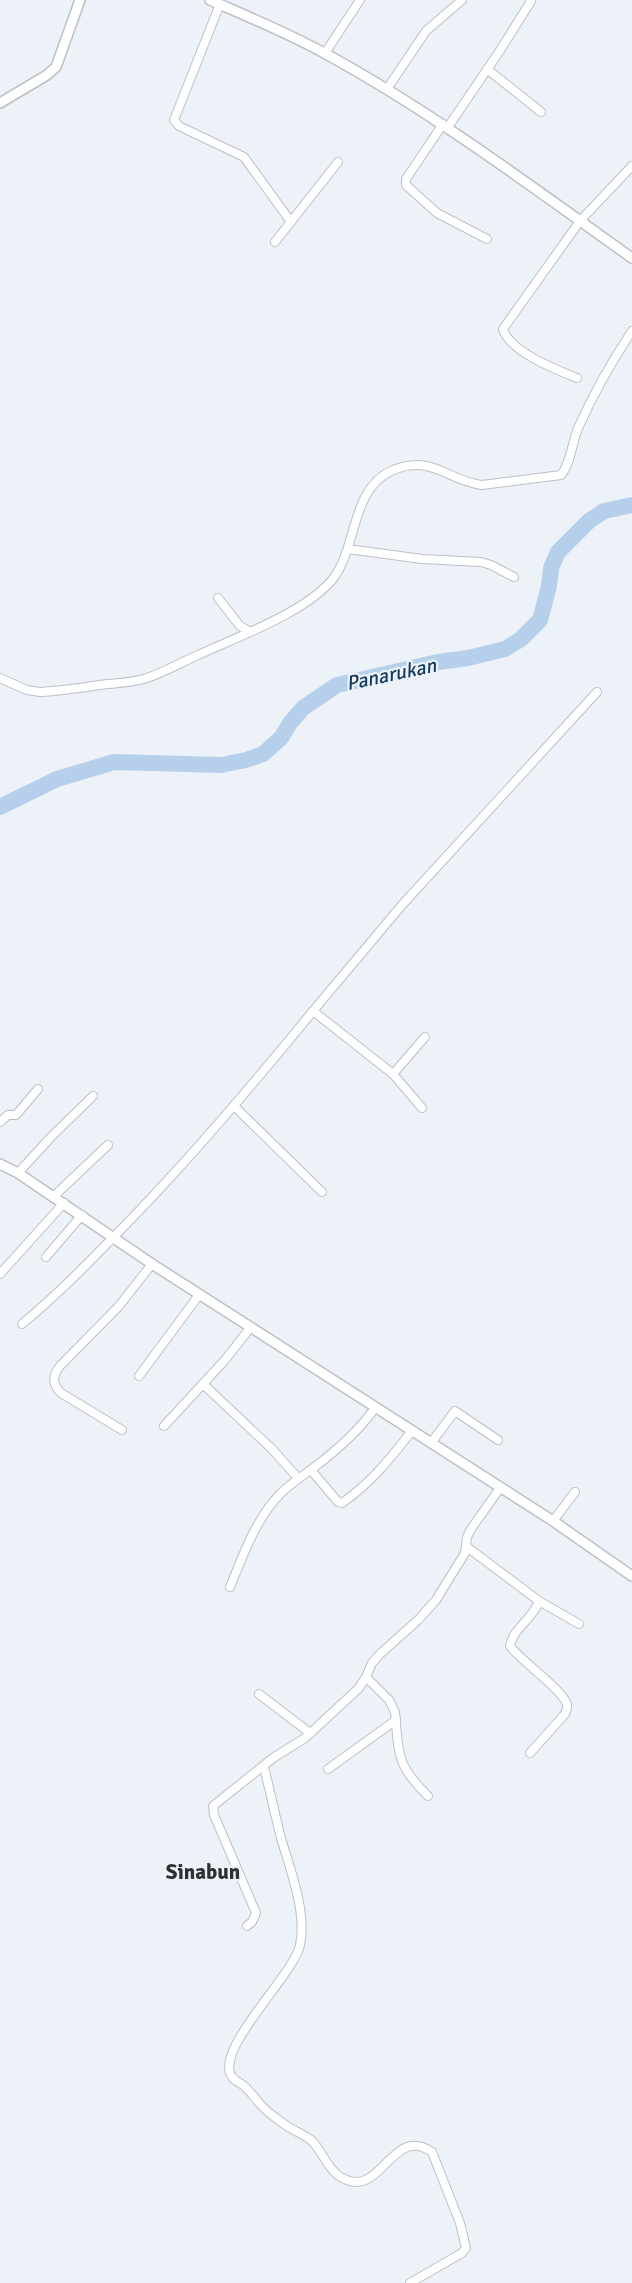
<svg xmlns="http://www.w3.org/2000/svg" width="632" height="2283" font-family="Signika,sans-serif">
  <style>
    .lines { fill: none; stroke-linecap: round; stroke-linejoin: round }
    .river { stroke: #b6d0ec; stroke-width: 16 }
    .minor-casing { stroke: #bcc0c6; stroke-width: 10 }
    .tertiary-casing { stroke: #bcc0c6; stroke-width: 12 }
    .minor { stroke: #fff; stroke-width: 8 }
    .tertiary { stroke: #fff; stroke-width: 9 }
    .labels { text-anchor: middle; stroke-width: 4.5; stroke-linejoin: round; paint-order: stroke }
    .water-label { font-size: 20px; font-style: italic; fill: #153b60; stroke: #edf1f8 }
    .quarter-label { font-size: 21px; font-weight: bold; fill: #2d3034; stroke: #edf1f8 }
  </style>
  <rect width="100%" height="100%" fill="#edf1f8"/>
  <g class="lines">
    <path class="river" d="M0 807 57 779 114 762 221 765 246 760 263 754 281 738 290 723 303 708 337 685 438 662 468 658 505 649 521 639 540 620 549 586 551 568 558 552 589 521 604 511 632 505"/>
    <defs>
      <g id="minor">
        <path d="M220 4 174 120 179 126 244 157 291 222"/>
        <path d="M325 53 360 0"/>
        <path d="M487 69 541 112"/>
        <path d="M387 89 426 31 462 0"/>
        <path d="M443 124 406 179V185L437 213 487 239"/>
        <path d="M448 127 499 52 531 1"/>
        <path d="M275 242 338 162"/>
        <path d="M577 378C557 370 510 352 503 329L580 221 632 166"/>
        <path d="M348 549 422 559 481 562 491 565 514 577"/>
        <path d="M218 598 240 626 250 632"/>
        <path d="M0 678 27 690 40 692C60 691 80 688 99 685 114 683 130 683 144 679 163 673 180 663 198 655 237 637 310 611 335 576 357 544 352 489 391 471 432 453 447 481 482 485L561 475C571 463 572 441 579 426 594 393 612 361 632 331"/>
        <path d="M313 1011 402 905 597 692"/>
        <path d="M393 1074 425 1037"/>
        <path d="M235 1107 322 1192"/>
        <path d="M0 1122 8 1115H16L38 1089"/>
        <path d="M18 1173 51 1137 93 1096"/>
        <path d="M54 1196 108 1145"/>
        <path d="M46 1257 82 1215"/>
        <path d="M0 1274 64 1203"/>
        <path d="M22 1324C63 1290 99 1252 136 1214 198 1149 256 1081 313 1011L393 1074 422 1108"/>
        <path d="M139 1376 199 1295"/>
        <path d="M203 1384 271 1448 298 1478"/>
        <path d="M164 1426 225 1360 250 1328"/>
        <path d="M122 1430 61 1393C52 1384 52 1376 60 1366L119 1306 152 1264"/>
        <path d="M431 1443 455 1411 498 1440"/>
        <path d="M311 1470 338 1502 342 1503C371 1483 390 1459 411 1432"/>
        <path d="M553 1521 575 1492"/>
        <path d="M467 1547 539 1601C534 1618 513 1628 510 1646 521 1661 562 1689 567 1704 568 1708 566 1710 565 1714L530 1753"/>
        <path d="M230 1587C243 1556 255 1520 280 1494 290 1484 301 1477 312 1469 336 1451 358 1432 375 1408"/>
        <path d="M539 1601 579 1624"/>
        <path d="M366 1677 389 1700 395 1712C399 1754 396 1765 428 1796"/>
        <path d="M259 1694 310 1733"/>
        <path d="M264 1767C270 1791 275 1815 281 1838 290 1869 307 1912 300 1945 295 1974 210 2053 233 2078 236 2082 241 2083 244 2086 251 2092 256 2100 262 2106 268 2113 276 2118 284 2124 292 2130 303 2134 311 2140 322 2150 326 2167 339 2176 381 2204 391 2123 432 2152L460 2223 466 2248 462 2253 410 2283"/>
        <path d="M328 1769 396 1720"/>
        <path d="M247 1926 252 1922 256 1913 214 1815 213 1806 273 1758 305 1738 359 1688 366 1677 372 1663 380 1654 418 1620 436 1600 465 1553 467 1537 471 1529 500 1488"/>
      </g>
      <g id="tertiary">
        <path d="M210 0C249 17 288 33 326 54 434 113 532 187 632 258"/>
        <path d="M0 103 47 75 56 67 80 0"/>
        <path d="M0 1164 18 1173 152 1264 553 1521 632 1576"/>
      </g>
    </defs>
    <use href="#minor" class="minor-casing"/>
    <use href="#tertiary" class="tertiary-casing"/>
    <use href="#minor" class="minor"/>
    <use href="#tertiary" class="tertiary"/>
  </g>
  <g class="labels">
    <g class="water-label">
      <text transform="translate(391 674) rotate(-12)" y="7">Panarukan</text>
    </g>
    <g class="quarter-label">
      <text x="203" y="1879">Sinabun</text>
    </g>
  </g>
</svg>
